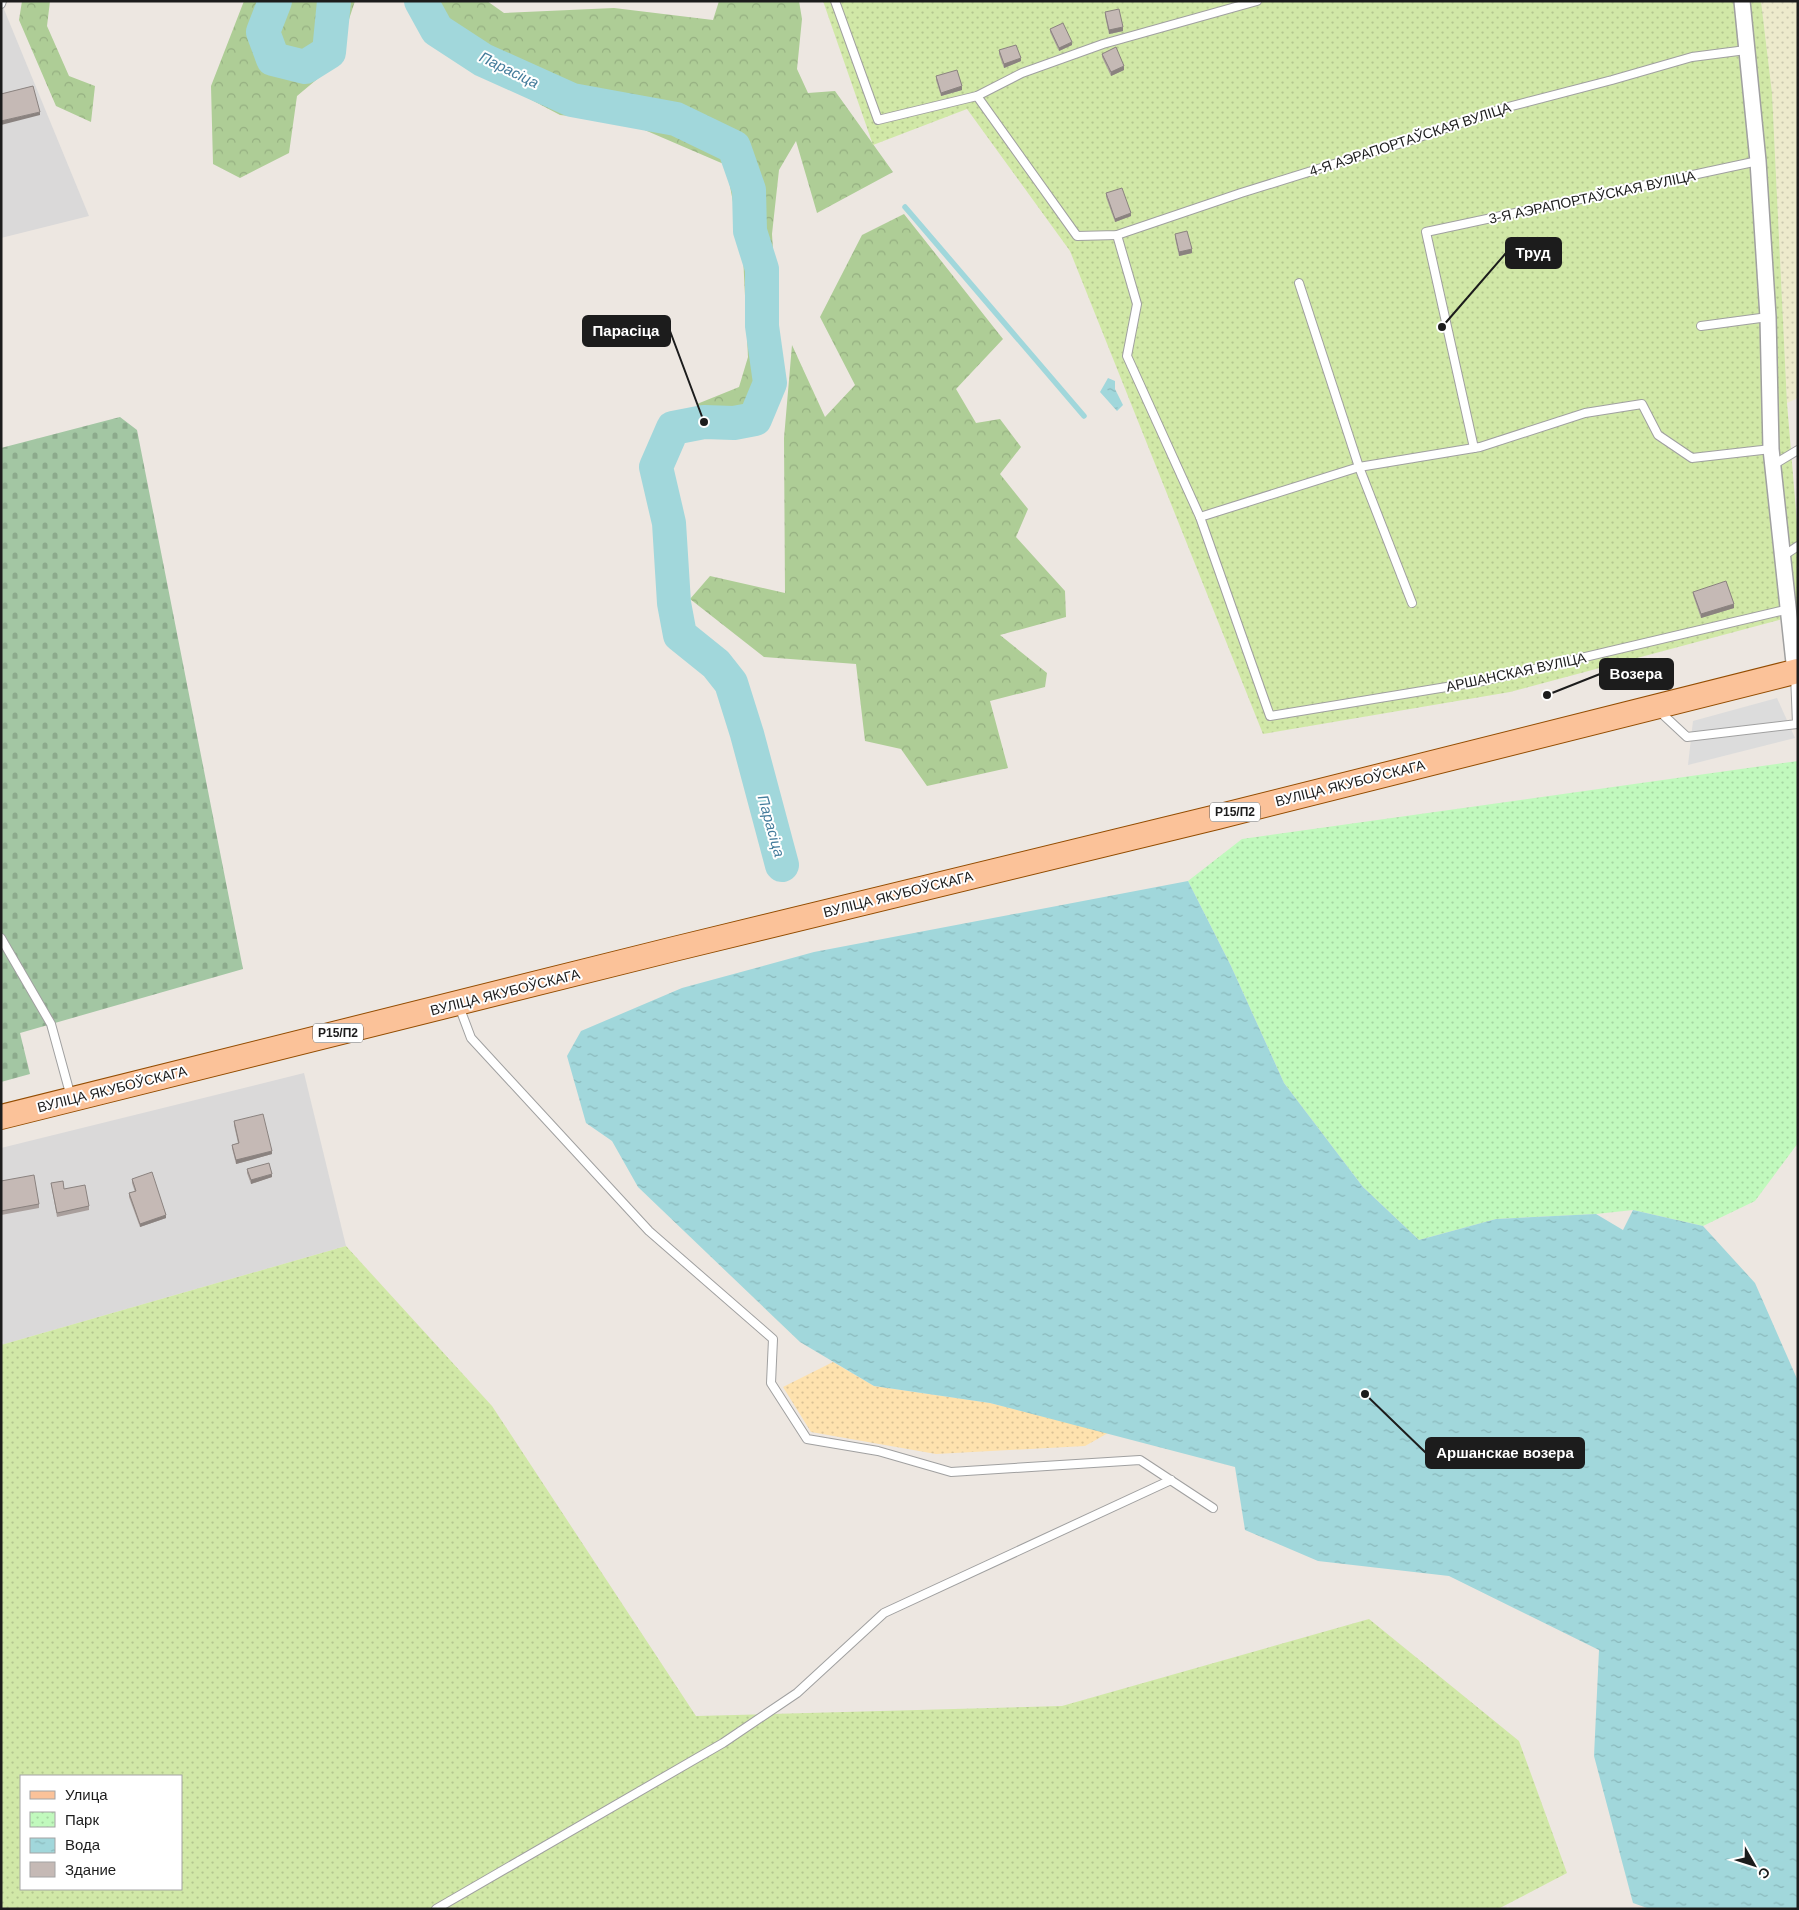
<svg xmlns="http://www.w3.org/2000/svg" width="1799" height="1910" font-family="Arial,sans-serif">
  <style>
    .residential { fill: #dad9d9 }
    .farmland { fill: url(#farmland-dots) }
    .forest { fill: url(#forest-crowns) }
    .sand { fill: url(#sand-dots) }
    .cemetery { fill: url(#cemetery-stones) }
    .park { fill: url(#park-dots) }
    .garden { fill: url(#garden-dots); fill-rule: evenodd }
    .parking { fill: #dcdcdc }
    .water { fill: url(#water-ripples) }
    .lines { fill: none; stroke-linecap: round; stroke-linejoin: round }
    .stream { stroke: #a1d7db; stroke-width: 5.5 }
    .river { stroke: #a1d7db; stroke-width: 34 }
    .service-casing { stroke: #a0a0a0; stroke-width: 10 }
    .minor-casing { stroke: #a0a0a0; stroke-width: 18 }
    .primary-casing { stroke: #934c01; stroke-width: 26 }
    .service { stroke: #fff; stroke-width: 8 }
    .minor { stroke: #fff; stroke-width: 15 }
    .primary { stroke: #fbc299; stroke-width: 24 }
    .wall { fill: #a99f9c }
    .shaded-wall { fill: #8a827f }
    .building { fill: #c5b9b5; stroke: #8a827f }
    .labels { text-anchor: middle; stroke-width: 4; stroke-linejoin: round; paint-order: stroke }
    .shield { fill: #fff; stroke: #606060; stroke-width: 1 }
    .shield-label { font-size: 12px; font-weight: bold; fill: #1c1c1c }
    .street-label { font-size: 14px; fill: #1c1c1c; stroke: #fff }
    .water-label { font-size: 15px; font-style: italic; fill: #447c9b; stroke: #fff }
    .leader { fill: none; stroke: #1c1c1c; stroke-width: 2 }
    .callout-dot { fill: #1c1c1c; stroke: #fff; stroke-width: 2 }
    .callout { fill: #1c1c1c; stroke: #1c1c1c; stroke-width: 2 }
    .callout-label { font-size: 15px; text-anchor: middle; font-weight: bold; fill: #fff }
  </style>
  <defs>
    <pattern id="farmland-dots" width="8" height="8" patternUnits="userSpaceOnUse" patternTransform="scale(1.25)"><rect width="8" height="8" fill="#edeacc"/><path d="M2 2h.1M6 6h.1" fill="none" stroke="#cbc8af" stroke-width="1.8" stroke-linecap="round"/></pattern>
    <pattern id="forest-crowns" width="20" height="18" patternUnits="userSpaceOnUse" patternTransform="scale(1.25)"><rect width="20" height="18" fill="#aecd96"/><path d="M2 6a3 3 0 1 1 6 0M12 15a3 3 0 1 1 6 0" fill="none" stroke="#95af81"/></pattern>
    <pattern id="sand-dots" width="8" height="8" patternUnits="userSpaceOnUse" patternTransform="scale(1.25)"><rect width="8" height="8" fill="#fee2ae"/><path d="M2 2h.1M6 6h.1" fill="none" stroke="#d9c195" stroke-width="1.8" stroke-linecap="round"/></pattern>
    <pattern id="cemetery-stones" width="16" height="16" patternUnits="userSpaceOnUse" patternTransform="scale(1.25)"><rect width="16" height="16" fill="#a3c6a3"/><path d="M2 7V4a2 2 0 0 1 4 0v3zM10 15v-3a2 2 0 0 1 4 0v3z" fill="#8caa8c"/></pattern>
    <pattern id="park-dots" width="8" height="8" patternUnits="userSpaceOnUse" patternTransform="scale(1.25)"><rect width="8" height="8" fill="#c1f9bd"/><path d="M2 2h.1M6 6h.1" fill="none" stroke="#a5d5a2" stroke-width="1.8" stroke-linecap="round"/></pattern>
    <pattern id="garden-dots" width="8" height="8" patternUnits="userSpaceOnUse" patternTransform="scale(1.25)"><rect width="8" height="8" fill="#d1e8a7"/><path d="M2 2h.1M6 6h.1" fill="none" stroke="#b3c68f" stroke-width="1.8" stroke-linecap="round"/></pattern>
    <pattern id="water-ripples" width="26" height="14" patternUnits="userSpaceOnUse" patternTransform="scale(1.25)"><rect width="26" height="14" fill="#a1d7db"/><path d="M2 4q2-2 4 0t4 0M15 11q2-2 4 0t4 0" fill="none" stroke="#8ab8bb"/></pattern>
  </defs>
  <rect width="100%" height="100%" fill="#ede7e1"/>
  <g class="residential">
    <path d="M1 2 89 216 1 238Z"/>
    <path d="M304 1073 346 1246 1 1345V1148Z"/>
  </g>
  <path class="farmland" d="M1761 1H1798V398L1787 403 1772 93Z"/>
  <g class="forest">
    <path d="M22 1H50L47 26 69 76 95 86 91 122 56 106 19 20Z"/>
    <path d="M244 1H355L334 65 297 96 289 153 240 178 213 164 211 86Z"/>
    <path d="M431 1H487L504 13 614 8 713 20 719 1H799L802 19 797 69 808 93 835 91 893 172 817 213 796 141 779 170 772 234 781 378 763 424 710 439 697 404 739 387 748 357 743 255 726 165 626 122 560 115 460 62 455 35Z"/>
    <path d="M904 214 1003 339 956 389 976 423 1000 419 1021 447 1000 474 1028 509 1016 537 1065 591 1066 617 1000 635 1047 673 1045 687 990 701 1008 768 927 786 901 749 865 741 856 664 764 657 690 599 710 576 785 593 784 438 792 345 825 417 855 385 820 317 862 235Z"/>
  </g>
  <path class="sand" d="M833 1362 874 1386 990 1403 1108 1433 1085 1446 936 1454 811 1432 783 1387Z"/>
  <path class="cemetery" d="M120 417 137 430 243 969 20 1033 30 1074 1 1082V448Z"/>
  <path class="park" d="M1798 761V1143L1755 1201 1703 1226 1633 1210 1596 1214 1496 1219 1419 1240 1363 1187 1284 1083 1231 966 1188 881 1242 839Z"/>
  <g class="garden">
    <path d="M823 1H1761L1772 93 1787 403 1798 535V615L1510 692 1263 734 1070 251 967 109 873 145Z"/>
    <path d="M346 1246 492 1406 696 1716 1062 1706 1369 1619 1519 1741 1567 1873 1498 1909H1V1345ZM21 1776H181V1889H21Z"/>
  </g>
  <path class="parking" d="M1777 698 1795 738 1688 765 1693 721Z"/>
  <g class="water">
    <path d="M1108 378 1115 381V389L1123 405 1117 411 1100 392Z"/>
    <path d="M1188 881 1231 966 1284 1083 1363 1187 1419 1240 1496 1219 1596 1214 1623 1230 1633 1210 1703 1226 1755 1283 1798 1381V1909H1650L1633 1903 1594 1756 1599 1650 1449 1576 1318 1561 1245 1530 1235 1467 990 1403 874 1386 800 1342 638 1187 612 1141 586 1123 567 1056 581 1031 682 988 814 952Z"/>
  </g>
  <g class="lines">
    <path class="stream" d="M905 207 1084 416"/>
    <g class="river">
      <path d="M275 1 263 32 273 59 305 67 329 52 334 1"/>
      <path d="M421 1 437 30 483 60 572 100 676 119 734 147 749 190 750 231 762 269V326L770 383 755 419 734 423 704 422 673 428 656 467 669 523 674 603 680 635 716 664 731 683 747 734 782 865"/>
    </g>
    <defs>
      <g id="service">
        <path d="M835 1 878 120 977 96 1022 73 1103 44 1257 1"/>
        <path d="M1 4 2 1"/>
        <path d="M977 96 1077 236 1117 235 1241 193 1408 141 1504 108 1612 80 1692 57 1746 50"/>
        <path d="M1117 235 1137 304 1127 356 1200 517 1270 716 1483 681 1789 609"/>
        <path d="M1299 283 1359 467 1412 603"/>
        <path d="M1701 326 1768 317"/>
        <path d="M1474 448 1426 232 1758 161"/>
        <path d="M1773 465 1798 450"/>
        <path d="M1200 517 1359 467 1480 447 1585 413 1642 404 1658 435 1692 458 1771 449"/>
        <path d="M1783 556 1798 546"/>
        <path d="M1658 710 1687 737 1797 724 1795 674"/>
        <path d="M1 938 51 1024 71 1097"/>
        <path d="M459 1006 471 1038 649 1231 773 1339 771 1383 807 1439 878 1451 951 1472 1140 1460 1213 1508"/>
        <path d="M436 1909 723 1743 797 1693 884 1613 1171 1480"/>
      </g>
      <path id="minor" d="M1742 1 1758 161 1768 317 1771 449 1795 672"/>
      <path id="primary" d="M1 1117 674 949 1217 817 1798 671"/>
    </defs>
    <use href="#service" class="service-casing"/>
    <use href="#minor" class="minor-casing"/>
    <use href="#primary" class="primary-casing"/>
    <use href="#service" class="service"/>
    <use href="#minor" class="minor"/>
    <use href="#primary" class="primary"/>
  </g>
  <g class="wall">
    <path d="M1105 12 1123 31 1109 34 1105 16Z"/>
    <path d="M1050 29 1072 45 1059 51 1050 32Z"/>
    <path d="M999 50 1021 61 1004 68 999 54Z"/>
    <path d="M1102 54 1124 70 1111 76 1102 57Z"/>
    <path d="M936 76 962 90 941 96 936 80Z"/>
    <path d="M1106 193 1131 216 1115 222 1106 197Z"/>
    <path d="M1175 234 1192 253 1179 256 1175 238Z"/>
    <path d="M1693 592 1734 608 1701 618 1693 595Z"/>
    <path d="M234 1121 272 1154 236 1164 232 1148V1145L238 1143 234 1125Z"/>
    <path d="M247 1169 272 1177 251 1184 247 1173Z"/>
    <path d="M132 1179 166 1218 140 1227 129 1197V1193L135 1192 132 1183Z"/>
    <path d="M1 1181 39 1204V1208L1 1215Z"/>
    <path d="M51 1183 64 1189 89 1206V1210L57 1217Z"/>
  </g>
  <g class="shaded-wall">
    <path d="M1123 27V31L1109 34V30Z"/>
    <path d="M1072 42V45L1059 51V48Z"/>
    <path d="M1021 58V61L1004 68V64Z"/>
    <path d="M1124 66V70L1111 76V72Z"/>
    <path d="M962 86V90L941 96V93Z"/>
    <path d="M40 112V115L1 125V121Z"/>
    <path d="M1131 213V216L1115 222V219Z"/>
    <path d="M1192 249V253L1179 256V252Z"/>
    <path d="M1734 604V608L1701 618V614Z"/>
    <path d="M272 1151V1154L236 1164V1160Z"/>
    <path d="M272 1174V1177L251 1184V1180Z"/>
    <path d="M166 1215V1218L140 1227V1224Z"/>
  </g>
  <g class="building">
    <path d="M1119 9 1123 27 1109 30 1105 12Z"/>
    <path d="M1063 23 1072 42 1059 48 1050 29Z"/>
    <path d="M1016 45 1021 58 1004 64 999 50Z"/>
    <path d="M1116 47 1124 66 1111 72 1102 54Z"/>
    <path d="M957 70 962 86 941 93 936 76Z"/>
    <path d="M33 86 40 112 1 121V94Z"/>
    <path d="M1122 188 1131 213 1115 219 1106 193Z"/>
    <path d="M1187 231 1192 249 1179 252 1175 234Z"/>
    <path d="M1726 581 1734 604 1701 614 1693 592Z"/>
    <path d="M263 1114 272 1151 236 1160 232 1145 239 1143 234 1121Z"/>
    <path d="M269 1163 272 1174 251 1180 247 1169Z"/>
    <path d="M152 1172 166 1215 140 1224 129 1193 136 1191 132 1179Z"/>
    <path d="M34 1175 39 1204 1 1211V1181Z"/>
    <path d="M63 1181 64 1189 85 1185 89 1206 57 1213 51 1183Z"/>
  </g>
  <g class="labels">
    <g class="shield">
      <rect x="1210" y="802.5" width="50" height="19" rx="4"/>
      <rect x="313" y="1023.5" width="50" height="19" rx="4"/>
    </g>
    <g class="shield-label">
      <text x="1235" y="816">Р15/П2</text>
      <text x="338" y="1037">Р15/П2</text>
    </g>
    <g class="street-label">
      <text transform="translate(1410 139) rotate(-18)" y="5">4-Я АЭРАПОРТАЎСКАЯ ВУЛІЦА</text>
      <text transform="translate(1592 197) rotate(-12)" y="5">3-Я АЭРАПОРТАЎСКАЯ ВУЛІЦА</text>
      <text transform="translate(1516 672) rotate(-12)" y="5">АРШАНСКАЯ ВУЛІЦА</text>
      <text transform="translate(1350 783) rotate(-14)" y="5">ВУЛІЦА ЯКУБОЎСКАГА</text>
      <text transform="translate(898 894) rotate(-14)" y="5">ВУЛІЦА ЯКУБОЎСКАГА</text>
      <text transform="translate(505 992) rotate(-14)" y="5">ВУЛІЦА ЯКУБОЎСКАГА</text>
      <text transform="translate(112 1089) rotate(-14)" y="5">ВУЛІЦА ЯКУБОЎСКАГА</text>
    </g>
    <g class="water-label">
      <text transform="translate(509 70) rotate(26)" y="5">Парасіца</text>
      <text transform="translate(771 826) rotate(74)" y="5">Парасіца</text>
    </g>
  </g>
  <path class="leader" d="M1442 327L1506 253M704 422L670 331M1547 695L1600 674M1365 1394L1426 1453"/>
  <g class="callout-dot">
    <circle cx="1442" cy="327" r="5"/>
    <circle cx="704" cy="422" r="5"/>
    <circle cx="1547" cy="695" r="5"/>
    <circle cx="1365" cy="1394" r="5"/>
  </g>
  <g class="callout">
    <rect x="1506" y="238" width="55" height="30" rx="5"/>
    <rect x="583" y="316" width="87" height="30" rx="5"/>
    <rect x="1600" y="659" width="73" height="30" rx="5"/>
    <rect x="1426" y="1438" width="158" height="30" rx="5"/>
  </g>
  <g class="callout-label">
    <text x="1533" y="258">Труд</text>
    <text x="626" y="336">Парасіца</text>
    <text x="1636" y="679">Возера</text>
    <text x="1505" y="1458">Аршанскае возера</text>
  </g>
  <rect width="1799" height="1910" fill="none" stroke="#1c1c1c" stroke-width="5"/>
  <rect x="20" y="1775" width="162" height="115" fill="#ffffff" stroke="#a4a4a4"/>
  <rect x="30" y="1791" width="25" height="8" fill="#fbc299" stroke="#a4a4a4"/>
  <text x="65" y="1800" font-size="15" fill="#1c1c1c">Улица</text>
  <rect x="30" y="1812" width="25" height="15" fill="url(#park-dots)" stroke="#a4a4a4"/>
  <text x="65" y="1825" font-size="15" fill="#1c1c1c">Парк</text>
  <rect x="30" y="1838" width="25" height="15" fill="url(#water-ripples)" stroke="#a4a4a4"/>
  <text x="65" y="1850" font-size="15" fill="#1c1c1c">Вода</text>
  <rect x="30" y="1862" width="25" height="15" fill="#c5b9b5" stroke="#a4a4a4"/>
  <text x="65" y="1875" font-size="15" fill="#1c1c1c">Здание</text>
  <g transform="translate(1754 1865) rotate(129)" stroke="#ffffff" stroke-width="4" paint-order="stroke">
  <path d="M0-4L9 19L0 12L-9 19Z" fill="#1c1c1c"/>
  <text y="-8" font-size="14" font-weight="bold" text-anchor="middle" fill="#1c1c1c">С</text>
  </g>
</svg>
